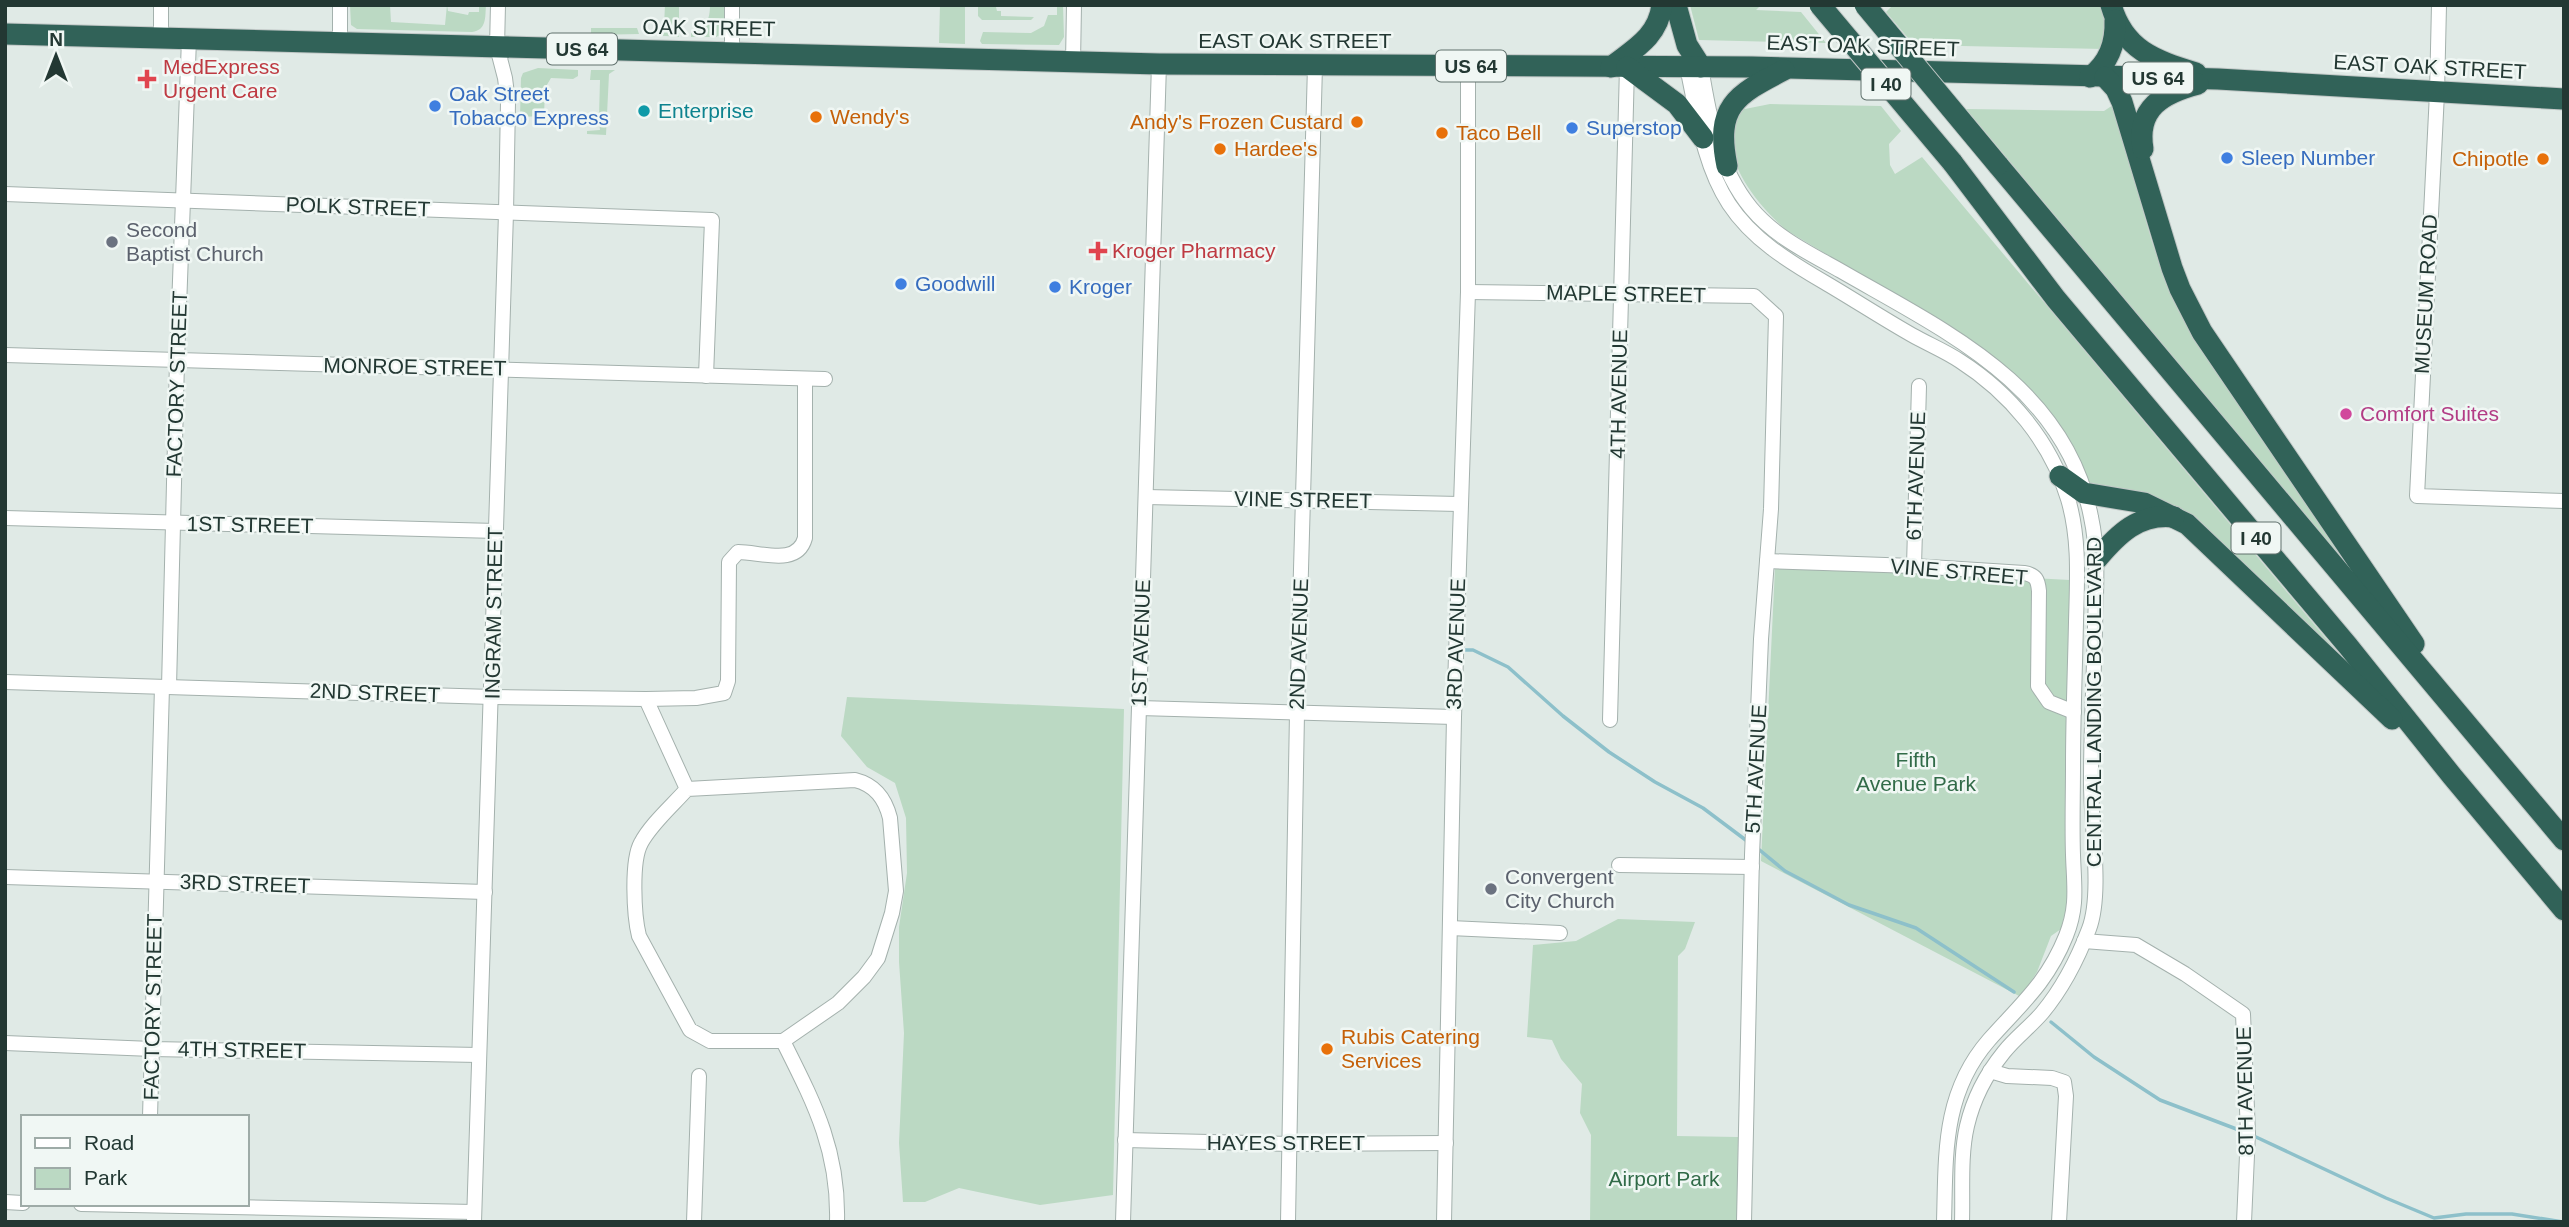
<svg xmlns="http://www.w3.org/2000/svg" width="2569" height="1227" font-family="Arial,sans-serif">
  <style>
    .green { fill: #bbd9c3 }
    .lines { fill: none; stroke-linecap: round; stroke-linejoin: round }
    .stream { stroke: #8dc0ca; stroke-width: 3.5 }
    .minor-casing { stroke: #a4b1ad; stroke-width: 16 }
    .highway-casing { stroke: #c1c7c6; stroke-width: 23 }
    .minor { stroke: #fff; stroke-width: 14 }
    .highway { stroke: #316258; stroke-width: 21 }
    .highway-bridge-casing { stroke: #c1c7c6; stroke-width: 23; stroke-linecap: butt }
    .highway-bridge { stroke: #316258; stroke-width: 21 }
    .health-dot { fill: #e0444e; stroke: #f0f7f4; stroke-width: 2.5 }
    .shop-dot { fill: #3f7fe0; stroke: #f0f7f4; stroke-width: 2.5 }
    .culture-dot { fill: #0f9aa8; stroke: #f0f7f4; stroke-width: 2.5 }
    .food-dot { fill: #e8710a; stroke: #f0f7f4; stroke-width: 2.5 }
    .worship-dot { fill: #6b7280; stroke: #f0f7f4; stroke-width: 2.5 }
    .hotel-dot { fill: #d1479c; stroke: #f0f7f4; stroke-width: 2.5 }
    .labels { text-anchor: middle; stroke-width: 5; stroke-linejoin: round; paint-order: stroke }
    .shield { fill: #f0f7f4; stroke: #60716d; stroke-width: 2 }
    .shield-label { font-size: 19px; font-weight: bold; fill: #233833 }
    .street-label { font-size: 21px; fill: #233833; stroke: #f0f7f4 }
    .health-label { font-size: 21px; fill: #be3a42; stroke: #f0f7f4; text-anchor: start }
    .shop-label { font-size: 21px; fill: #366cbe; stroke: #f0f7f4; text-anchor: start }
    .culture-label { font-size: 21px; fill: #0d838f; stroke: #f0f7f4; text-anchor: start }
    .food-label { font-size: 21px; fill: #c56008; stroke: #f0f7f4; text-anchor: start }
    .worship-label { font-size: 21px; fill: #5b616d; stroke: #f0f7f4; text-anchor: start }
    .hotel-label { font-size: 21px; fill: #b23c85; stroke: #f0f7f4; text-anchor: start }
    .park-label { font-size: 21px; fill: #316b48; stroke: #f0f7f4 }
  </style>
  <rect width="100%" height="100%" fill="#e0eae6"/>
  <g class="green">
    <path d="M350 5H390L391 22 445 25 447 5 448 11 468 15 469 12H479V5H486C485 17 487 30 472 32L357 29 351 25Z"/>
    <path d="M665 5H679V37L653 35 654 27 664 26Z"/>
    <path d="M710 5H727V28H723L722 34 716 37H691V33C706 29 710 20 710 5Z"/>
    <path d="M940 5H965V44L939 43Z"/>
    <path d="M978 5 996 7 997 11H1001V16L1034 17 1031 20H982L978 16Z"/>
    <path d="M1057 5H1063L1064 37 1059 45 982 44 980 41 983 32 1031 33 1044 26 1048 15H1057Z"/>
    <path d="M1690 5H1761L1756 10 1801 12 1826 43 1699 40Z"/>
    <path d="M1893 5H2102L2107 34 2104 49 1914 45 1886 12Z"/>
    <path d="M591 28H637L639 34 591 35Z"/>
    <path d="M538 68 578 70V76L573 79 551 78 545 88 544 116 520 117 521 78 523 73Z"/>
    <path d="M591 70H615L609 74 606 135 587 134V131L600 130 599 122H588V116H599L600 80H590Z"/>
    <path d="M1738 102 1745 109 1770 104 1881 106 1901 131 1889 144 1890 165 1895 174 1922 157 2360 679 2186 519 2095 488 2088 481 2066 439 2033 393 2010 371 1966 338 1786 230C1762 208 1733 176 1731 141 1730 129 1736 114 1738 102Z"/>
    <path d="M2113 105 2152 242 2178 310 2349 559 2344 562 1966 109 2104 111Z"/>
    <path d="M1782 565 2070 580 2066 791 2068 878 2067 905 2061 929 2051 936 2037 972 2021 997 1761 861 1775 568Z"/>
    <path d="M847 697 1124 709 1113 1195 1040 1205 959 1188 925 1202H903L899 1143 904 1033 899 962V927L907 873 906 818 895 783 867 767 841 736Z"/>
    <path d="M1618 919 1695 922 1685 949 1678 956 1677 1136 1738 1137 1737 1222H1590L1591 1135 1580 1113 1582 1084 1561 1059 1552 1040 1527 1037 1533 945 1576 941Z"/>
  </g>
  <g class="lines">
    <g class="stream">
      <path d="M1464 650H1473L1508 667 1563 716 1609 752 1655 782 1703 808 1747 841"/>
      <path d="M1756 847 1785 871 1849 905 1916 928 2014 992"/>
      <path d="M2051 1022 2094 1057 2160 1100 2239 1130"/>
      <path d="M2256 1137 2386 1198 2434 1218 2466 1214H2512L2563 1222"/>
    </g>
    <defs>
      <g id="minor">
        <path d="M2439 5 2437 93 2417 496 2564 501"/>
        <path d="M161 38V5"/>
        <path d="M340 43V5"/>
        <path d="M732 53V5"/>
        <path d="M1073 62 1074 5"/>
        <path d="M1687 67C1697 113 1703 164 1729 204 1752 239 1788 261 1824 282 1853 299 1882 318 1912 335 1928 344 1945 351 1960 361 2010 393 2051 442 2068 499 2080 539 2077 581 2076 622 2075 670 2073 718 2073 766 2073 796 2072 826 2073 855 2074 886 2078 906 2066 936 2047 983 2021 1004 1989 1040 1942 1094 1946 1155 1944 1222"/>
        <path d="M1701 67C1709 116 1718 168 1751 208 1775 237 1809 253 1841 271 1945 331 2066 386 2091 517 2099 554 2096 590 2095 627 2094 678 2091 728 2091 778 2090 820 2103 892 2089 929 2078 958 2062 989 2042 1013 2030 1027 2015 1038 2004 1052 1987 1073 1973 1100 1967 1126 1960 1156 1963 1191 1962 1222"/>
        <path d="M5 194 712 220 706 376"/>
        <path d="M1468 292 1754 296 1776 316 1771 509 1761 639 1752 855 1744 1222"/>
        <path d="M5 355 825 379"/>
        <path d="M1146 497 1459 504"/>
        <path d="M5 518 496 531"/>
        <path d="M1767 561 1914 566 2024 573C2036 575 2038 580 2039 591L2038 686 2049 702 2074 712"/>
        <path d="M1914 566 1919 386"/>
        <path d="M5 682 492 697 646 699 687 789 855 780C875 785 885 798 890 818L896 891 892 913 878 958 864 977 838 1003 783 1041H710L690 1030 639 936C634 916 631 861 641 843 651 824 672 806 687 789"/>
        <path d="M169 687 177 361 189 39"/>
        <path d="M646 699 696 698 724 693 728 681 729 562 738 552C761 552 797 567 805 538V379"/>
        <path d="M1139 708 1454 717"/>
        <path d="M1610 720 1627 67"/>
        <path d="M1619 865 1752 867"/>
        <path d="M5 877 485 892"/>
        <path d="M1450 928 1560 933"/>
        <path d="M2084 941 2136 945 2185 974 2243 1014 2248 1133 2244 1222"/>
        <path d="M783 1041C814 1103 839 1150 837 1222"/>
        <path d="M5 1043 152 1049 479 1055"/>
        <path d="M1990 1071 2007 1076 2052 1078 2064 1082 2066 1096 2059 1222"/>
        <path d="M150 1117 162 687"/>
        <path d="M1125 1140 1290 1144 1446 1143"/>
        <path d="M5 1202 23 1203"/>
        <path d="M81 1204 474 1212"/>
        <path d="M474 1222 506 213 508 102 505 78 497 47 498 5"/>
        <path d="M694 1222 699 1076"/>
        <path d="M1123 1222 1159 64"/>
        <path d="M1288 1222 1297 713 1315 66"/>
        <path d="M1444 1222 1454 717 1468 292V66"/>
      </g>
      <g id="highway">
        <path d="M1676 5 1687 45 1701 67"/>
        <path d="M2111 5C2124 50 2154 60 2196 73"/>
        <path d="M5 34 1159 64 1752 67 2218 79 2564 99"/>
        <path d="M1611 67C1634 49 1658 37 1662 5"/>
        <path d="M1627 67 1677 104 1703 138"/>
        <path d="M2090 77C2109 63 2116 43 2115 20"/>
        <path d="M2105 77 2116 89 2122 102 2172 268 2180 289 2202 332 2414 644"/>
        <path d="M2143 149C2136 108 2163 93 2198 84"/>
        <path d="M1952 162 2056 299 2348 646 2452 776 2564 910"/>
        <path d="M1998 165 2564 840"/>
        <path d="M1727 166C1715 107 1735 95 1784 70"/>
        <path d="M2060 476 2084 493 2144 503 2187 524 2392 719"/>
        <path d="M2097 559C2118 534 2139 513 2174 517"/>
      </g>
    </defs>
    <use href="#minor" class="minor-casing"/>
    <use href="#highway" class="highway-casing"/>
    <use href="#minor" class="minor"/>
    <use href="#highway" class="highway"/>
    <defs>
      <g id="highway-bridge">
        <path d="M1820 5 1952 162"/>
        <path d="M1865 5 1998 165"/>
      </g>
    </defs>
    <use href="#highway-bridge" class="highway-bridge-casing"/>
    <use href="#highway-bridge" class="highway-bridge"/>
  </g>
  <g class="health-dot">
    <path d="M143.5 68.5h7v7h7v7h-7v7h-7v-7h-7v-7h7z"/>
    <path d="M1094.5 240.5h7v7h7v7h-7v7h-7v-7h-7v-7h7z"/>
  </g>
  <g class="shop-dot">
    <circle cx="435" cy="106" r="7"/>
    <circle cx="1572" cy="128" r="7"/>
    <circle cx="2227" cy="158" r="7"/>
    <circle cx="901" cy="284" r="7"/>
    <circle cx="1055" cy="287" r="7"/>
  </g>
  <circle class="culture-dot" cx="644" cy="111" r="7"/>
  <g class="food-dot">
    <circle cx="816" cy="117" r="7"/>
    <circle cx="1357" cy="122" r="7"/>
    <circle cx="1442" cy="133" r="7"/>
    <circle cx="1220" cy="149" r="7"/>
    <circle cx="2543" cy="159" r="7"/>
    <circle cx="1327" cy="1049" r="7"/>
  </g>
  <g class="worship-dot">
    <circle cx="112" cy="242" r="7"/>
    <circle cx="1491" cy="889" r="7"/>
  </g>
  <circle class="hotel-dot" cx="2346" cy="414" r="7"/>
  <g class="labels">
    <g class="shield">
      <rect x="547" y="33.5" width="70" height="31" rx="5"/>
      <rect x="1436" y="50.5" width="70" height="31" rx="5"/>
      <rect x="2123" y="62.5" width="70" height="31" rx="5"/>
      <rect x="1861.5" y="68.5" width="49" height="31" rx="5"/>
      <rect x="2231.5" y="522.5" width="49" height="31" rx="5"/>
    </g>
    <g class="shield-label">
      <text x="582" y="56">US 64</text>
      <text x="1471" y="73">US 64</text>
      <text x="2158" y="85">US 64</text>
      <text x="1886" y="91">I 40</text>
      <text x="2256" y="545">I 40</text>
    </g>
    <g class="street-label">
      <text transform="translate(709 28) rotate(1)" y="7">OAK STREET</text>
      <text x="1295" y="48">EAST OAK STREET</text>
      <text transform="translate(1863 46) rotate(2)" y="7">EAST OAK STREET</text>
      <text transform="translate(2430 67) rotate(3)" y="7">EAST OAK STREET</text>
      <text transform="translate(358 207) rotate(2)" y="7">POLK STREET</text>
      <text transform="translate(1626 294) rotate(1)" y="7">MAPLE STREET</text>
      <text transform="translate(2426 294) rotate(-87)" y="7">MUSEUM ROAD</text>
      <text transform="translate(415 367) rotate(1)" y="7">MONROE STREET</text>
      <text transform="translate(177 384) rotate(-88)" y="7">FACTORY STREET</text>
      <text transform="translate(1619 394) rotate(-89)" y="7">4TH AVENUE</text>
      <text transform="translate(1916 476) rotate(-88)" y="7">6TH AVENUE</text>
      <text transform="translate(1303 500) rotate(1)" y="7">VINE STREET</text>
      <text transform="translate(250 525) rotate(1)" y="7">1ST STREET</text>
      <text transform="translate(1959 572) rotate(5)" y="7">VINE STREET</text>
      <text transform="translate(494 613) rotate(-89)" y="7">INGRAM STREET</text>
      <text transform="translate(1141 643) rotate(-88)" y="7">1ST AVENUE</text>
      <text transform="translate(1299 644) rotate(-88)" y="7">2ND AVENUE</text>
      <text transform="translate(1456 644) rotate(-88)" y="7">3RD AVENUE</text>
      <text transform="translate(375 693) rotate(2)" y="7">2ND STREET</text>
      <text transform="translate(2094 702) rotate(-90)" y="7">CENTRAL LANDING BOULEVARD</text>
      <text transform="translate(1756 769) rotate(-87)" y="7">5TH AVENUE</text>
      <text transform="translate(245 884) rotate(2)" y="7">3RD STREET</text>
      <text transform="translate(153 1007) rotate(-89)" y="7">FACTORY STREET</text>
      <text transform="translate(242 1050) rotate(1)" y="7">4TH STREET</text>
      <text transform="translate(2245 1091) rotate(-91)" y="7">8TH AVENUE</text>
      <text x="1286" y="1150">HAYES STREET</text>
    </g>
    <g class="health-label">
      <text x="163" y="74">MedExpress<tspan x="163" dy="24">Urgent Care</tspan></text>
      <text x="1112" y="258">Kroger Pharmacy</text>
    </g>
    <g class="shop-label">
      <text x="449" y="101">Oak Street<tspan x="449" dy="24">Tobacco Express</tspan></text>
      <text x="1586" y="135">Superstop</text>
      <text x="2241" y="165">Sleep Number</text>
      <text x="915" y="291">Goodwill</text>
      <text x="1069" y="294">Kroger</text>
    </g>
    <g class="culture-label">
      <text x="658" y="118">Enterprise</text>
    </g>
    <g class="food-label">
      <text x="830" y="124">Wendy's</text>
      <text x="1343" y="129" text-anchor="end">Andy's Frozen Custard</text>
      <text x="1456" y="140">Taco Bell</text>
      <text x="1234" y="156">Hardee's</text>
      <text x="2529" y="166" text-anchor="end">Chipotle</text>
      <text x="1341" y="1044">Rubis Catering<tspan x="1341" dy="24">Services</tspan></text>
    </g>
    <g class="worship-label">
      <text x="126" y="237">Second<tspan x="126" dy="24">Baptist Church</tspan></text>
      <text x="1505" y="884">Convergent<tspan x="1505" dy="24">City Church</tspan></text>
    </g>
    <g class="hotel-label">
      <text x="2360" y="421">Comfort Suites</text>
    </g>
    <g class="park-label">
      <text x="1916" y="767">Fifth<tspan x="1916" dy="24">Avenue Park</tspan></text>
      <text x="1664" y="1186">Airport Park</text>
    </g>
  </g>
  <rect width="2569" height="1227" fill="none" stroke="#233833" stroke-width="14"/>
  <rect x="21" y="1115" width="228" height="91" fill="#f0f7f4" stroke="#9eaba7" stroke-width="2"/>
  <rect x="35" y="1138" width="35" height="10" fill="#ffffff" stroke="#9eaba7" stroke-width="2"/>
  <text x="84" y="1150" font-size="21" fill="#233833">Road</text>
  <rect x="35" y="1168" width="35" height="21" fill="#bbd9c3" stroke="#9eaba7" stroke-width="2"/>
  <text x="84" y="1185" font-size="21" fill="#233833">Park</text>
  <g transform="translate(56 56)" stroke="#f0f7f4" stroke-width="5" paint-order="stroke">
  <path d="M0-5L12 26L0 18L-12 26Z" fill="#233833"/>
  <text y="-10" font-size="19" font-weight="bold" text-anchor="middle" fill="#233833">N</text>
  </g>
</svg>
